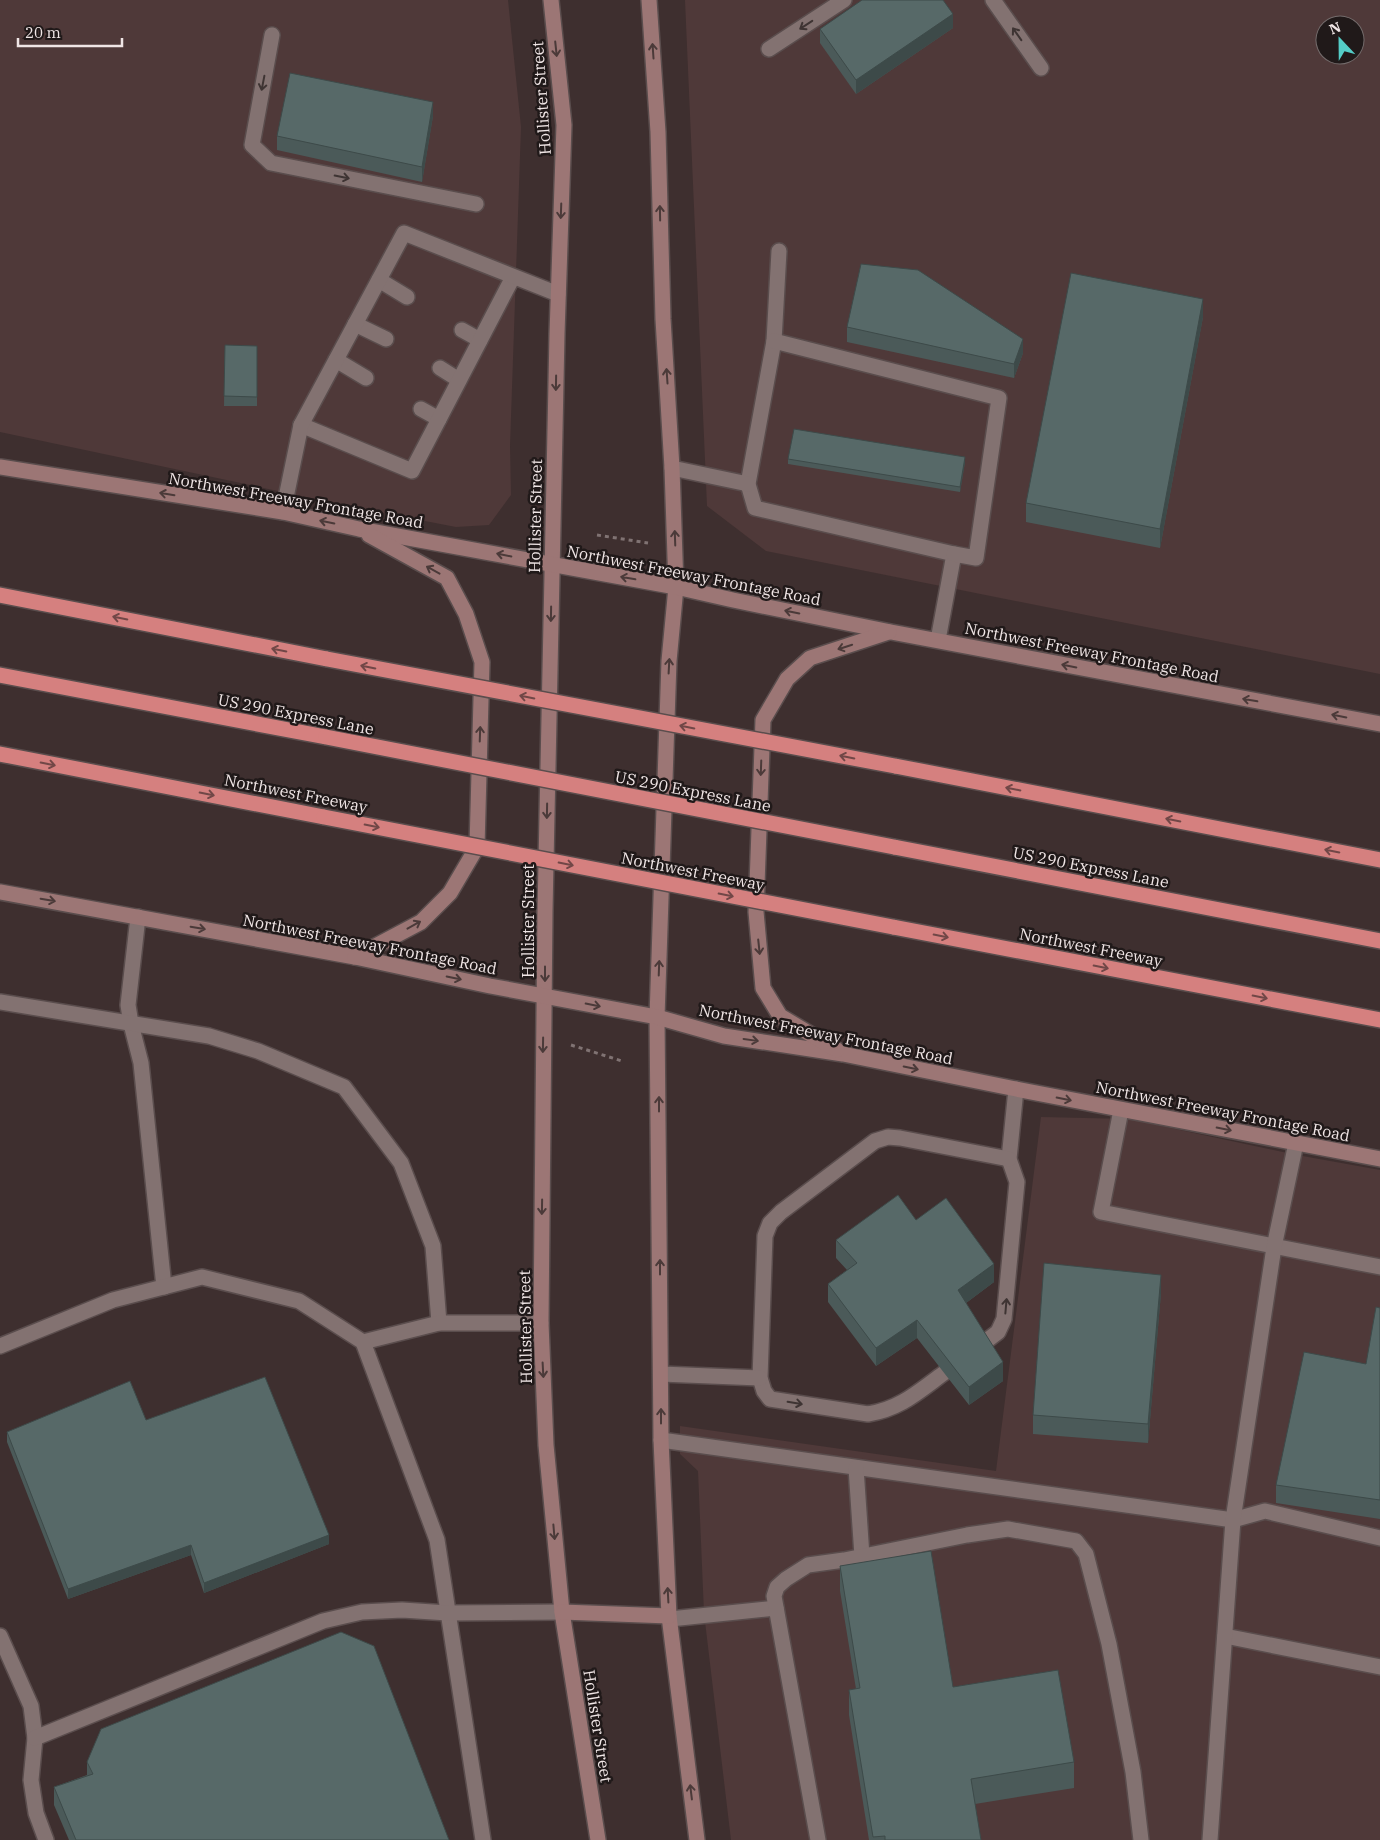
<svg xmlns="http://www.w3.org/2000/svg" width="1380" height="1840" font-family="'IBM Plex Serif',serif">
  <style>
    .built { fill: #4f3939; fill-rule: evenodd }
    .lines { fill: none; stroke-linecap: round; stroke-linejoin: round }
    .service-casing { stroke: #5a4d4d; stroke-width: 18 }
    .secondary-casing { stroke: #5a4d4d; stroke-width: 18 }
    .motorway-casing { stroke: #5a4d4d; stroke-width: 18 }
    .path { stroke: #807373; stroke-width: 3; stroke-dasharray: 4 4; stroke-linecap: butt }
    .service { stroke: #837271; stroke-width: 15 }
    .secondary { stroke: #9c7675; stroke-width: 15 }
    .motorway { stroke: #d5807f; stroke-width: 15 }
    .motorway-bridge-casing { stroke: #5a4d4d; stroke-width: 18; stroke-linecap: butt }
    .motorway-bridge { stroke: #d5807f; stroke-width: 15 }
    .wall { fill: #4b5a59 }
    .shaded-wall { fill: #3d4a49 }
    .building { fill: #576968; stroke: #3d4a49 }
    .oneway { stroke: #3e3433 }
    .oneway2 { stroke: #4b3a39 }
    .oneway3 { stroke: #714747 }
    .labels { text-anchor: middle; stroke-width: 5; stroke-linejoin: round; paint-order: stroke }
    .street-label { font-size: 16px; fill: #f0e6e6; stroke: #201919 }
  </style>
  <rect width="100%" height="100%" fill="#3e2f2f"/>
  <g class="built">
    <path d="M0 0H508L521 127 510 446 511 495 489 525 456 527 363 509 0 432Z"/>
    <path d="M685 0H1380V674L766 551 707 506ZM1325 25H1355V55H1325Z"/>
    <path d="M1041 1117 1129 1119 1297 1155 1380 1170V1840H731L704 1613 698 1471 680 1454V1426L996 1471Z"/>
  </g>
  <g class="lines">
    <defs>
      <g id="service">
        <path d="M993 0 1041 68"/>
        <path d="M272 35 252 145 271 163 476 204"/>
        <path d="M769 49 844 0"/>
        <path d="M779 251 774 341 748 484 755 508 954 554 938 640"/>
        <path d="M379 280 407 297"/>
        <path d="M355 324 386 339"/>
        <path d="M462 330 480 340"/>
        <path d="M774 341 999 398 976 558 954 554"/>
        <path d="M336 360 366 378"/>
        <path d="M440 368 459 380"/>
        <path d="M421 409 439 419"/>
        <path d="M301 425 412 471 513 277"/>
        <path d="M672 468 748 484"/>
        <path d="M283 512 301 425 404 233 558 294"/>
        <path d="M138 917 128 1005 131 1024 141 1063 164 1287"/>
        <path d="M0 1002 209 1036 258 1051 344 1087 401 1163 433 1246 439 1323"/>
        <path d="M1121 1110 1101 1212 1380 1267"/>
        <path d="M363 1342 439 1323H541"/>
        <path d="M981 1345 998 1332 1004 1319 1017 1182 1009 1159 1016 1089"/>
        <path d="M0 1346 113 1300 202 1277 299 1301 363 1342 437 1540 483 1840"/>
        <path d="M944 1373C918 1392 900 1409 868 1414L770 1399 764 1391 760 1378 765 1236 770 1223 781 1212 875 1141 888 1137 900 1138 1009 1159"/>
        <path d="M661 1374 760 1378"/>
        <path d="M661 1440 1233 1520 1265 1511 1380 1538"/>
        <path d="M856 1468 862 1556"/>
        <path d="M670 1619 776 1608"/>
        <path d="M0 1636 31 1706 35 1738 31 1780 36 1813 46 1840"/>
        <path d="M1225 1636 1380 1667"/>
        <path d="M35 1738 323 1621 362 1612 402 1610 448 1613 562 1612"/>
        <path d="M818 1840 774 1596 777 1587 786 1579 808 1565 844 1560 967 1535 1008 1529 1076 1541 1086 1554 1109 1644 1133 1772 1141 1840"/>
        <path d="M1210 1840 1233 1520 1274 1247 1296 1143"/>
      </g>
      <g id="secondary">
        <path d="M551 0 564 125 557 334 545 911 541 1323 546 1445 562 1612 598 1840"/>
        <path d="M649 0 658 132 663 319 672 468 676 587 669 661 657 1017 661 1440 669 1616 697 1840"/>
        <path d="M0 467 283 512 359 529 676 587 733 600 891 632 1380 724"/>
        <path d="M0 892 355 957 490 986 657 1017 724 1036 843 1054 1016 1089 1380 1159"/>
        <path d="M355 957 421 922 450 893 477 847 482 662 466 614 447 578 369 535"/>
        <path d="M837 1050 780 1016 763 988 756 912 763 720 787 679 810 658 889 632"/>
        <path d="M562 1612 669 1616"/>
      </g>
      <g id="motorway">
        <path d="M0 595 327 659"/>
        <path d="M0 675 326 737"/>
        <path d="M0 754 324 817"/>
        <path d="M895 766 1380 860"/>
        <path d="M894 847 1380 941"/>
        <path d="M893 927 1380 1020"/>
      </g>
    </defs>
    <use href="#service" class="service-casing"/>
    <use href="#secondary" class="secondary-casing"/>
    <use href="#motorway" class="motorway-casing"/>
    <g class="path">
      <path d="M597 535 648 543"/>
      <path d="M571 1045 622 1061"/>
    </g>
    <use href="#service" class="service"/>
    <use href="#secondary" class="secondary"/>
    <use href="#motorway" class="motorway"/>
    <defs>
      <g id="motorway-bridge">
        <path d="M327 659 895 766"/>
        <path d="M326 737 894 847"/>
        <path d="M324 817 893 927"/>
      </g>
    </defs>
    <use href="#motorway-bridge" class="motorway-bridge-casing"/>
    <use href="#motorway-bridge" class="motorway-bridge"/>
  </g>
  <g class="wall">
    <path d="M953 28 856 94 820 43V29Z"/>
    <path d="M433 116 422 182 277 150V136Z"/>
    <path d="M1203 317 1160 548 1026 522V503Z"/>
    <path d="M847 327 1023 353 1014 378 847 342Z"/>
    <path d="M225 345 257 346V406H224Z"/>
    <path d="M788 459 965 462 960 492 788 464Z"/>
    <path d="M916 1220 994 1282 966 1303 1003 1381 969 1405 917 1338 876 1366 828 1302V1284L847 1270 836 1258V1240Z"/>
    <path d="M1161 1293 1148 1443 1033 1434V1415Z"/>
    <path d="M1380 1308V1519L1276 1503V1485L1366 1364Z"/>
    <path d="M146 1420 329 1544 204 1593 191 1555 68 1599 7 1442V1432Z"/>
    <path d="M840 1566 953 1687 1074 1762V1788L975 1804 981 1840H869L849 1715V1690L856 1689 840 1591Z"/>
    <path d="M87 1762 449 1840H69L54 1805V1787L87 1775Z"/>
  </g>
  <g class="shaded-wall">
    <path d="M953 14V28L856 94V80Z"/>
    <path d="M433 102V116L422 182V167Z"/>
    <path d="M1203 299V317L1160 548V529Z"/>
    <path d="M1023 339V353L1014 378V364Z"/>
    <path d="M965 457V462L960 492V487Z"/>
    <path d="M994 1264V1282L958 1309V1290Z"/>
    <path d="M1161 1275V1293L1148 1443V1424Z"/>
    <path d="M917 1320V1338L876 1366V1348Z"/>
    <path d="M1003 1362V1381L969 1405V1387Z"/>
    <path d="M329 1535V1544L204 1593V1583Z"/>
    <path d="M191 1545V1555L68 1599V1589Z"/>
  </g>
  <g class="building">
    <path d="M862 0H943L953 14 856 80 820 29Z"/>
    <path d="M290 73 433 102 422 167 277 136Z"/>
    <path d="M861 264 918 270 1023 339 1014 364 847 327Z"/>
    <path d="M1071 273 1203 299 1160 529 1026 503Z"/>
    <path d="M225 345 257 346V397L224 396Z"/>
    <path d="M794 429 965 457 960 487 788 459Z"/>
    <path d="M898 1195 916 1220 946 1198 994 1264 958 1290 1003 1362 969 1387 917 1320 876 1348 828 1284 857 1263 836 1240Z"/>
    <path d="M1044 1263 1161 1275 1148 1424 1033 1415Z"/>
    <path d="M1376 1307 1380 1308V1500L1276 1485 1304 1352 1366 1364Z"/>
    <path d="M265 1377 329 1535 204 1583 191 1545 68 1589 7 1432 130 1381 146 1420Z"/>
    <path d="M931 1551 953 1687 1058 1670 1074 1762 971 1779 981 1840H885V1836L873 1837 849 1690 860 1688 840 1566Z"/>
    <path d="M341 1632 374 1646 449 1840H76L54 1787 93 1774 87 1762 101 1729Z"/>
  </g>
  <defs><path id="oneway-shaft" d="M-6 0H5M1.5-3L5.5 0L1.5 3" fill="none" stroke-width="1.6" stroke-linecap="round" stroke-linejoin="round" transform="scale(1.25)"/></defs>
  <g class="oneway">
    <use href="#oneway-shaft" transform="translate(806 25) rotate(147)"/>
    <use href="#oneway-shaft" transform="translate(1017 34) rotate(-125)"/>
    <use href="#oneway-shaft" transform="translate(263 83) rotate(101)"/>
    <use href="#oneway-shaft" transform="translate(342 177) rotate(11)"/>
    <use href="#oneway-shaft" transform="translate(1006 1306) rotate(-85)"/>
    <use href="#oneway-shaft" transform="translate(795 1403) rotate(9)"/>
  </g>
  <g class="oneway2">
    <use href="#oneway-shaft" transform="translate(556 49) rotate(84)"/>
    <use href="#oneway-shaft" transform="translate(653 51) rotate(-94)"/>
    <use href="#oneway-shaft" transform="translate(561 211) rotate(92)"/>
    <use href="#oneway-shaft" transform="translate(660 213) rotate(-91)"/>
    <use href="#oneway-shaft" transform="translate(667 376) rotate(-94)"/>
    <use href="#oneway-shaft" transform="translate(556 383) rotate(91)"/>
    <use href="#oneway-shaft" transform="translate(167 494) rotate(-171)"/>
    <use href="#oneway-shaft" transform="translate(327 522) rotate(-168)"/>
    <use href="#oneway-shaft" transform="translate(675 538) rotate(-92)"/>
    <use href="#oneway-shaft" transform="translate(504 555) rotate(-168)"/>
    <use href="#oneway-shaft" transform="translate(433 570) rotate(-151)"/>
    <use href="#oneway-shaft" transform="translate(628 578) rotate(-170)"/>
    <use href="#oneway-shaft" transform="translate(792 612) rotate(-169)"/>
    <use href="#oneway-shaft" transform="translate(551 614) rotate(91)"/>
    <use href="#oneway-shaft" transform="translate(845 647) rotate(162)"/>
    <use href="#oneway-shaft" transform="translate(669 666) rotate(-87)"/>
    <use href="#oneway-shaft" transform="translate(1069 666) rotate(-169)"/>
    <use href="#oneway-shaft" transform="translate(1250 700) rotate(-170)"/>
    <use href="#oneway-shaft" transform="translate(1339 716) rotate(-169)"/>
    <use href="#oneway-shaft" transform="translate(480 734) rotate(-88)"/>
    <use href="#oneway-shaft" transform="translate(761 768) rotate(92)"/>
    <use href="#oneway-shaft" transform="translate(547 811) rotate(91)"/>
    <use href="#oneway-shaft" transform="translate(48 900) rotate(10)"/>
    <use href="#oneway-shaft" transform="translate(414 925) rotate(-29)"/>
    <use href="#oneway-shaft" transform="translate(198 928) rotate(10)"/>
    <use href="#oneway-shaft" transform="translate(759 947) rotate(84)"/>
    <use href="#oneway-shaft" transform="translate(659 968) rotate(-88)"/>
    <use href="#oneway-shaft" transform="translate(545 974) rotate(90)"/>
    <use href="#oneway-shaft" transform="translate(454 978) rotate(12)"/>
    <use href="#oneway-shaft" transform="translate(593 1005) rotate(11)"/>
    <use href="#oneway-shaft" transform="translate(751 1040) rotate(8)"/>
    <use href="#oneway-shaft" transform="translate(543 1045) rotate(91)"/>
    <use href="#oneway-shaft" transform="translate(911 1068) rotate(12)"/>
    <use href="#oneway-shaft" transform="translate(1064 1099) rotate(11)"/>
    <use href="#oneway-shaft" transform="translate(659 1104) rotate(-90)"/>
    <use href="#oneway-shaft" transform="translate(1224 1129) rotate(11)"/>
    <use href="#oneway-shaft" transform="translate(542 1207) rotate(91)"/>
    <use href="#oneway-shaft" transform="translate(660 1267) rotate(-90)"/>
    <use href="#oneway-shaft" transform="translate(543 1370) rotate(87)"/>
    <use href="#oneway-shaft" transform="translate(661 1416) rotate(-90)"/>
    <use href="#oneway-shaft" transform="translate(554 1532) rotate(85)"/>
    <use href="#oneway-shaft" transform="translate(668 1595) rotate(-93)"/>
    <use href="#oneway-shaft" transform="translate(691 1792) rotate(-97)"/>
  </g>
  <g class="oneway3">
    <use href="#oneway-shaft" transform="translate(120 618) rotate(-169)"/>
    <use href="#oneway-shaft" transform="translate(279 650) rotate(-169)"/>
    <use href="#oneway-shaft" transform="translate(368 667) rotate(-169)"/>
    <use href="#oneway-shaft" transform="translate(527 697) rotate(-169)"/>
    <use href="#oneway-shaft" transform="translate(687 727) rotate(-169)"/>
    <use href="#oneway-shaft" transform="translate(847 757) rotate(-169)"/>
    <use href="#oneway-shaft" transform="translate(48 764) rotate(11)"/>
    <use href="#oneway-shaft" transform="translate(1013 789) rotate(-169)"/>
    <use href="#oneway-shaft" transform="translate(207 794) rotate(11)"/>
    <use href="#oneway-shaft" transform="translate(1173 820) rotate(-169)"/>
    <use href="#oneway-shaft" transform="translate(372 826) rotate(11)"/>
    <use href="#oneway-shaft" transform="translate(1332 851) rotate(-169)"/>
    <use href="#oneway-shaft" transform="translate(566 864) rotate(11)"/>
    <use href="#oneway-shaft" transform="translate(726 895) rotate(11)"/>
    <use href="#oneway-shaft" transform="translate(941 936) rotate(11)"/>
    <use href="#oneway-shaft" transform="translate(1101 967) rotate(11)"/>
    <use href="#oneway-shaft" transform="translate(1260 997) rotate(11)"/>
  </g>
  <g class="labels">
    <g class="street-label">
      <text transform="translate(541 98) rotate(-94)" y="6">Hollister Street</text>
      <text transform="translate(296 500) rotate(10)" y="6">Northwest Freeway Frontage Road</text>
      <text transform="translate(535 516) rotate(-89)" y="6">Hollister Street</text>
      <text transform="translate(694 575) rotate(11)" y="6">Northwest Freeway Frontage Road</text>
      <text transform="translate(1092 652) rotate(11)" y="6">Northwest Freeway Frontage Road</text>
      <text transform="translate(296 714) rotate(11)" y="6">US 290 Express Lane</text>
      <text transform="translate(693 791) rotate(11)" y="6">US 290 Express Lane</text>
      <text transform="translate(296 793) rotate(11)" y="6">Northwest Freeway</text>
      <text transform="translate(1091 867) rotate(11)" y="6">US 290 Express Lane</text>
      <text transform="translate(693 871) rotate(11)" y="6">Northwest Freeway</text>
      <text transform="translate(528 921) rotate(-90)" y="6">Hollister Street</text>
      <text transform="translate(370 944) rotate(11)" y="6">Northwest Freeway Frontage Road</text>
      <text transform="translate(1091 947) rotate(11)" y="6">Northwest Freeway</text>
      <text transform="translate(826 1034) rotate(11)" y="6">Northwest Freeway Frontage Road</text>
      <text transform="translate(1223 1111) rotate(11)" y="6">Northwest Freeway Frontage Road</text>
      <text transform="translate(525 1327) rotate(-91)" y="6">Hollister Street</text>
      <text transform="translate(598 1726) rotate(81)" y="6">Hollister Street</text>
    </g>
  </g>
  <g transform="translate(1340 40) rotate(338)"><circle r="24" fill="#201919" stroke="#736b6b"/>
  <path d="M0-4L9 19L0 12L-9 19Z" fill="#54cdc7"/>
  <text y="-8" font-size="14" font-weight="bold" text-anchor="middle" fill="#f0e6e6">N</text>
  </g>
  <path d="M18 38v8h104v-8" fill="none" stroke="#f0e6e6" stroke-width="2.5"/>
  <text x="25" y="38" font-size="15" fill="#f0e6e6" stroke="#201919" stroke-width="4" paint-order="stroke">20 m</text>
</svg>
